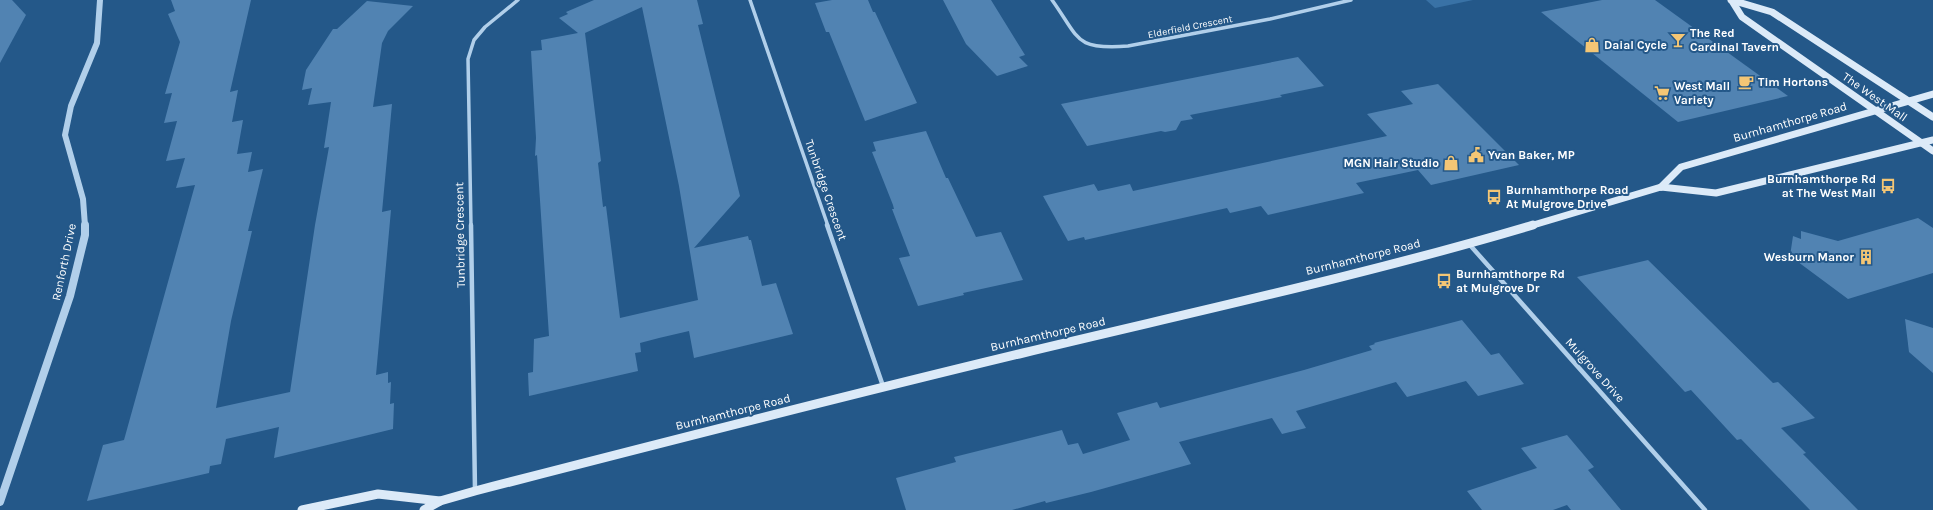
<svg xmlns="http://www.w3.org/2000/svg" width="1933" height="510" font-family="Karla,sans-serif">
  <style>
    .green { fill: #3972a6 }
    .building { fill: #5183b2; fill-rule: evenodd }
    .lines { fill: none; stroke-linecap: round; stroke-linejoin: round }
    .minor-far1 { stroke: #b1cfea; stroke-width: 3.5 }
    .minor { stroke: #b1cfea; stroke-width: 4.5 }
    .tertiary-far1 { stroke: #b1cfea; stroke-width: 6 }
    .tertiary { stroke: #b1cfea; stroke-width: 8 }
    .secondary-far1 { stroke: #dceaf8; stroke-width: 7 }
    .secondary { stroke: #dceaf8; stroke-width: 9 }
    .labels { text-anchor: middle; stroke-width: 4; stroke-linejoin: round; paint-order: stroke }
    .far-street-label { font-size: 10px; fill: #fff; stroke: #245889 }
    .poi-label { font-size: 12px; font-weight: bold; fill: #fff; stroke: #245889; text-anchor: start }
    .street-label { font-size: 12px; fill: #fff; stroke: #245889 }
  </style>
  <rect width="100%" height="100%" fill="#245889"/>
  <path class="green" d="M1426 0H1473L1435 8Z"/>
  <g class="building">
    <path d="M0 0H12L26 15 0 63Z"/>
    <path d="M171 0H251L230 92 238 90 232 122 243 120 237 154 252 152 248 172 263 169 248 231H252L231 321 216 408 290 392 315 225 329 147 324 148 331 102 308 105 312 88 302 90 306 70 333 29H337L367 1 413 6 388 31 382 43 373 107 392 104 382 212 391 210 376 375 388 372V383L391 382 390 404 394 403 393 429 274 458 279 427 226 439 221 464 210 466 209 473 87 501 103 445 124 440 195 185 176 188 185 158 166 161 177 121 164 123 172 93 165 94 180 42 168 14 175 11Z"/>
    <path d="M594 0H697L703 24 698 25 740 196 694 248 748 236 749 240H751L762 286 776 283 793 334 694 358 689 331 659 338 640 343 641 352 635 353 638 371 529 396 528 373 533 372 534 339 549 336 537 155 535 156 536 138 531 51 542 50 541 40 578 33 559 18 568 14 566 12ZM642 7 679 186 698 300 620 318 606 206 603 207 598 163 601 161 585 33Z"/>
    <path d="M832 0H868L873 12H875L917 103 865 121 829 32H826L815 3Z"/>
    <path d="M943 0H991L1025 55 1019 57 1028 66 997 76 966 44Z"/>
    <path d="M1602 0H1655L1788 96 1678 122 1541 12Z"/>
    <path d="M1298 57 1324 86 1280 95 1282 97 1190 115 1193 119 1181 121 1176 130 1165 132 1161 131 1087 146 1061 104Z"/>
    <path d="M1438 84 1519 165 1431 185 1418 170 1356 183 1364 193 1268 215 1261 206 1230 213 1227 208 1085 240 1084 237 1068 241 1043 196 1094 184 1098 191 1130 184 1133 191 1387 136 1367 114 1413 104 1401 91Z"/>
    <path d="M926 131 946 178H948L976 237 1001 232 1023 280 963 293 964 295 918 306 899 258 910 256 892 209H894L893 205 872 152 876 151 873 142Z"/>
    <path d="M1918 218 1933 228V273L1848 299 1790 256 1793 236 1801 239V231L1838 241Z"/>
    <path d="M1648 260 1773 383 1778 382 1815 418 1781 428 1806 453 1803 454 1858 510H1810L1741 439 1737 440 1691 390 1685 392 1577 277Z"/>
    <path d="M1905 319 1933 328V373L1909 352Z"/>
    <path d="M1462 320 1491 355 1499 353 1524 384 1478 396 1466 381 1407 397 1396 382 1296 411 1306 428 1282 434 1272 418 1179 442 1191 464 1091 492 1046 503 1045 501 1012 510H906L896 478 956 462 954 457 1062 430 1068 445 1078 443 1083 454 1130 440 1117 413 1157 402 1160 408 1304 370 1372 350 1369 346 1375 344 1374 343Z"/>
    <path d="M1567 435 1594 467 1588 470 1621 510H1571L1567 505 1553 510H1482L1467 491 1537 468 1521 448Z"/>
  </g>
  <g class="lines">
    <g class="minor-far1">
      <path d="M750 0 828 226"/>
      <path d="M1052 0C1080 39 1074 50 1128 46L1270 19 1351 0"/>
      <path d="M471 226 468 59 474 40 485 27 518 0"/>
    </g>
    <g class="minor">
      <path d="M471 225 475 491"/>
      <path d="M827 225 883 386"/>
      <path d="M1469 244 1705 510"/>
    </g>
    <path class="tertiary-far1" d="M85 226 83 199 65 135 71 106 97 43 100 0"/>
    <path class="tertiary" d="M0 502 70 296 85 235V225"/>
    <g class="secondary-far1">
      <path d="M1731 0 1772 12 1933 117"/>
      <path d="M1732 1 1742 17 1933 151"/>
      <path d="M1661 187 1681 167 1933 94"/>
      <path d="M1530 226 1661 187 1716 193 1933 140"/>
    </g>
    <g class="secondary">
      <path d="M302 510 378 494 440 501"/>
      <path d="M424 510 440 501 475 491C657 444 840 397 1023 353 1193 312 1365 275 1533 225"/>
    </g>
  </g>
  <defs>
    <symbol id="bar-bare" viewBox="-9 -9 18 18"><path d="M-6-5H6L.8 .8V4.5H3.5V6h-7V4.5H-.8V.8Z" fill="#f4c675" stroke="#245889" stroke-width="2.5" paint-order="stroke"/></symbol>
    <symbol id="shop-bare" viewBox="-9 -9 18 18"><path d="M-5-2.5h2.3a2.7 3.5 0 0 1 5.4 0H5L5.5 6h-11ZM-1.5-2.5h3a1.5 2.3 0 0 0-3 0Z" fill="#f4c675" stroke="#245889" stroke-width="2.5" paint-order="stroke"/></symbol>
    <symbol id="cafe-bare" viewBox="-9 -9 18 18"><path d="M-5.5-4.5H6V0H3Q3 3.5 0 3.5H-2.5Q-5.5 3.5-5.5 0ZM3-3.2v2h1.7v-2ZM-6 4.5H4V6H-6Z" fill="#f4c675" stroke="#245889" stroke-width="2.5" paint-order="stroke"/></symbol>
    <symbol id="supermarket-bare" viewBox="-9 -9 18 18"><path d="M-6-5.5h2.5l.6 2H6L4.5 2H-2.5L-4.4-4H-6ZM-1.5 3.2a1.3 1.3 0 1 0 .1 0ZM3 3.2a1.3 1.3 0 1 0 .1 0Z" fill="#f4c675" stroke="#245889" stroke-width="2.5" paint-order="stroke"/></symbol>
    <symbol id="civic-bare" viewBox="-9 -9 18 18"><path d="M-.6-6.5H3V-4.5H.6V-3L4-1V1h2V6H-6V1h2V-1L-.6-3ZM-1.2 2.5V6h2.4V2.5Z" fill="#f4c675" stroke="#245889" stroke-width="2.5" paint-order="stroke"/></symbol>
    <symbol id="bus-bare" viewBox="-9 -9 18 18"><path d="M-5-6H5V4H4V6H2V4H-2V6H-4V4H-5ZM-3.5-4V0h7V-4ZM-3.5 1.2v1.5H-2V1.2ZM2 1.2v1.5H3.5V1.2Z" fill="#f4c675" stroke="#245889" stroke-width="2.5" paint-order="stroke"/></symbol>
    <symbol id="building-bare" viewBox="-9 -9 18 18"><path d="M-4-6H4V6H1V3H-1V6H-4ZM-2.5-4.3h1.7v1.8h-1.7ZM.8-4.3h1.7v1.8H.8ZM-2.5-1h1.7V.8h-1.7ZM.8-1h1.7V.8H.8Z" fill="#f4c675" stroke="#245889" stroke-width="2.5" paint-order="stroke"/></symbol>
  </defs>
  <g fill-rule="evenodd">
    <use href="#bar-bare" x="1667" y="29" width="22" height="22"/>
    <use href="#shop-bare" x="1581" y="34" width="22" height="22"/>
    <use href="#cafe-bare" x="1735" y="71" width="22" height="22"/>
    <use href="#supermarket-bare" x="1651" y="82" width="22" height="22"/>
    <use href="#civic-bare" x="1465" y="144" width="22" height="22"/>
    <use href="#shop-bare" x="1440" y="152" width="22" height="22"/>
    <use href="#bus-bare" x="1877" y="175" width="22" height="22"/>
    <use href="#bus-bare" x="1483" y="186" width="22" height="22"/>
    <use href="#building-bare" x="1855" y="246" width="22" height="22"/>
    <use href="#bus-bare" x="1433" y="270" width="22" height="22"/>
  </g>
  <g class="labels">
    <g class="far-street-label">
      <text transform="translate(1190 26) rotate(-11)" y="4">Elderfield Crescent</text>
    </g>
    <g class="poi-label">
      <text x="1690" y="37">The Red<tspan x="1690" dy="14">Cardinal Tavern</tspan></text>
      <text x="1604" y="49">Daial Cycle</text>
      <text x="1758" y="86">Tim Hortons</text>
      <text x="1674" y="90">West Mall<tspan x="1674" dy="14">Variety</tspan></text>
      <text x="1488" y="159">Yvan Baker, MP</text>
      <text x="1439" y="167" text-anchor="end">MGN Hair Studio</text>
      <text x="1876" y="183" text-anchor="end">Burnhamthorpe Rd<tspan x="1876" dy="14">at The West Mall</tspan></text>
      <text x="1506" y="194">Burnhamthorpe Road<tspan x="1506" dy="14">At Mulgrove Drive</tspan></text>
      <text x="1854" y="261" text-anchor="end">Wesburn Manor</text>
      <text x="1456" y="278">Burnhamthorpe Rd<tspan x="1456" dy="14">at Mulgrove Dr</tspan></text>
    </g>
    <g class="street-label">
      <text transform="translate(1875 97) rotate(35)" y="4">The West Mall</text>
      <text transform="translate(1790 122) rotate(-16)" y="4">Burnhamthorpe Road</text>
      <text transform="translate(826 190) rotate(71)" y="4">Tunbridge Crescent</text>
      <text transform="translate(460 235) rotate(-91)" y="4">Tunbridge Crescent</text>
      <text transform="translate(1363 257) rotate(-14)" y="4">Burnhamthorpe Road</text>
      <text transform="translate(64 262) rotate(-78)" y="4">Renforth Drive</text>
      <text transform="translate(1048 334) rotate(-13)" y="4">Burnhamthorpe Road</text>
      <text transform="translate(1595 370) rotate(48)" y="4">Mulgrove Drive</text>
      <text transform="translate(733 412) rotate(-14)" y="4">Burnhamthorpe Road</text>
    </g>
  </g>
</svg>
